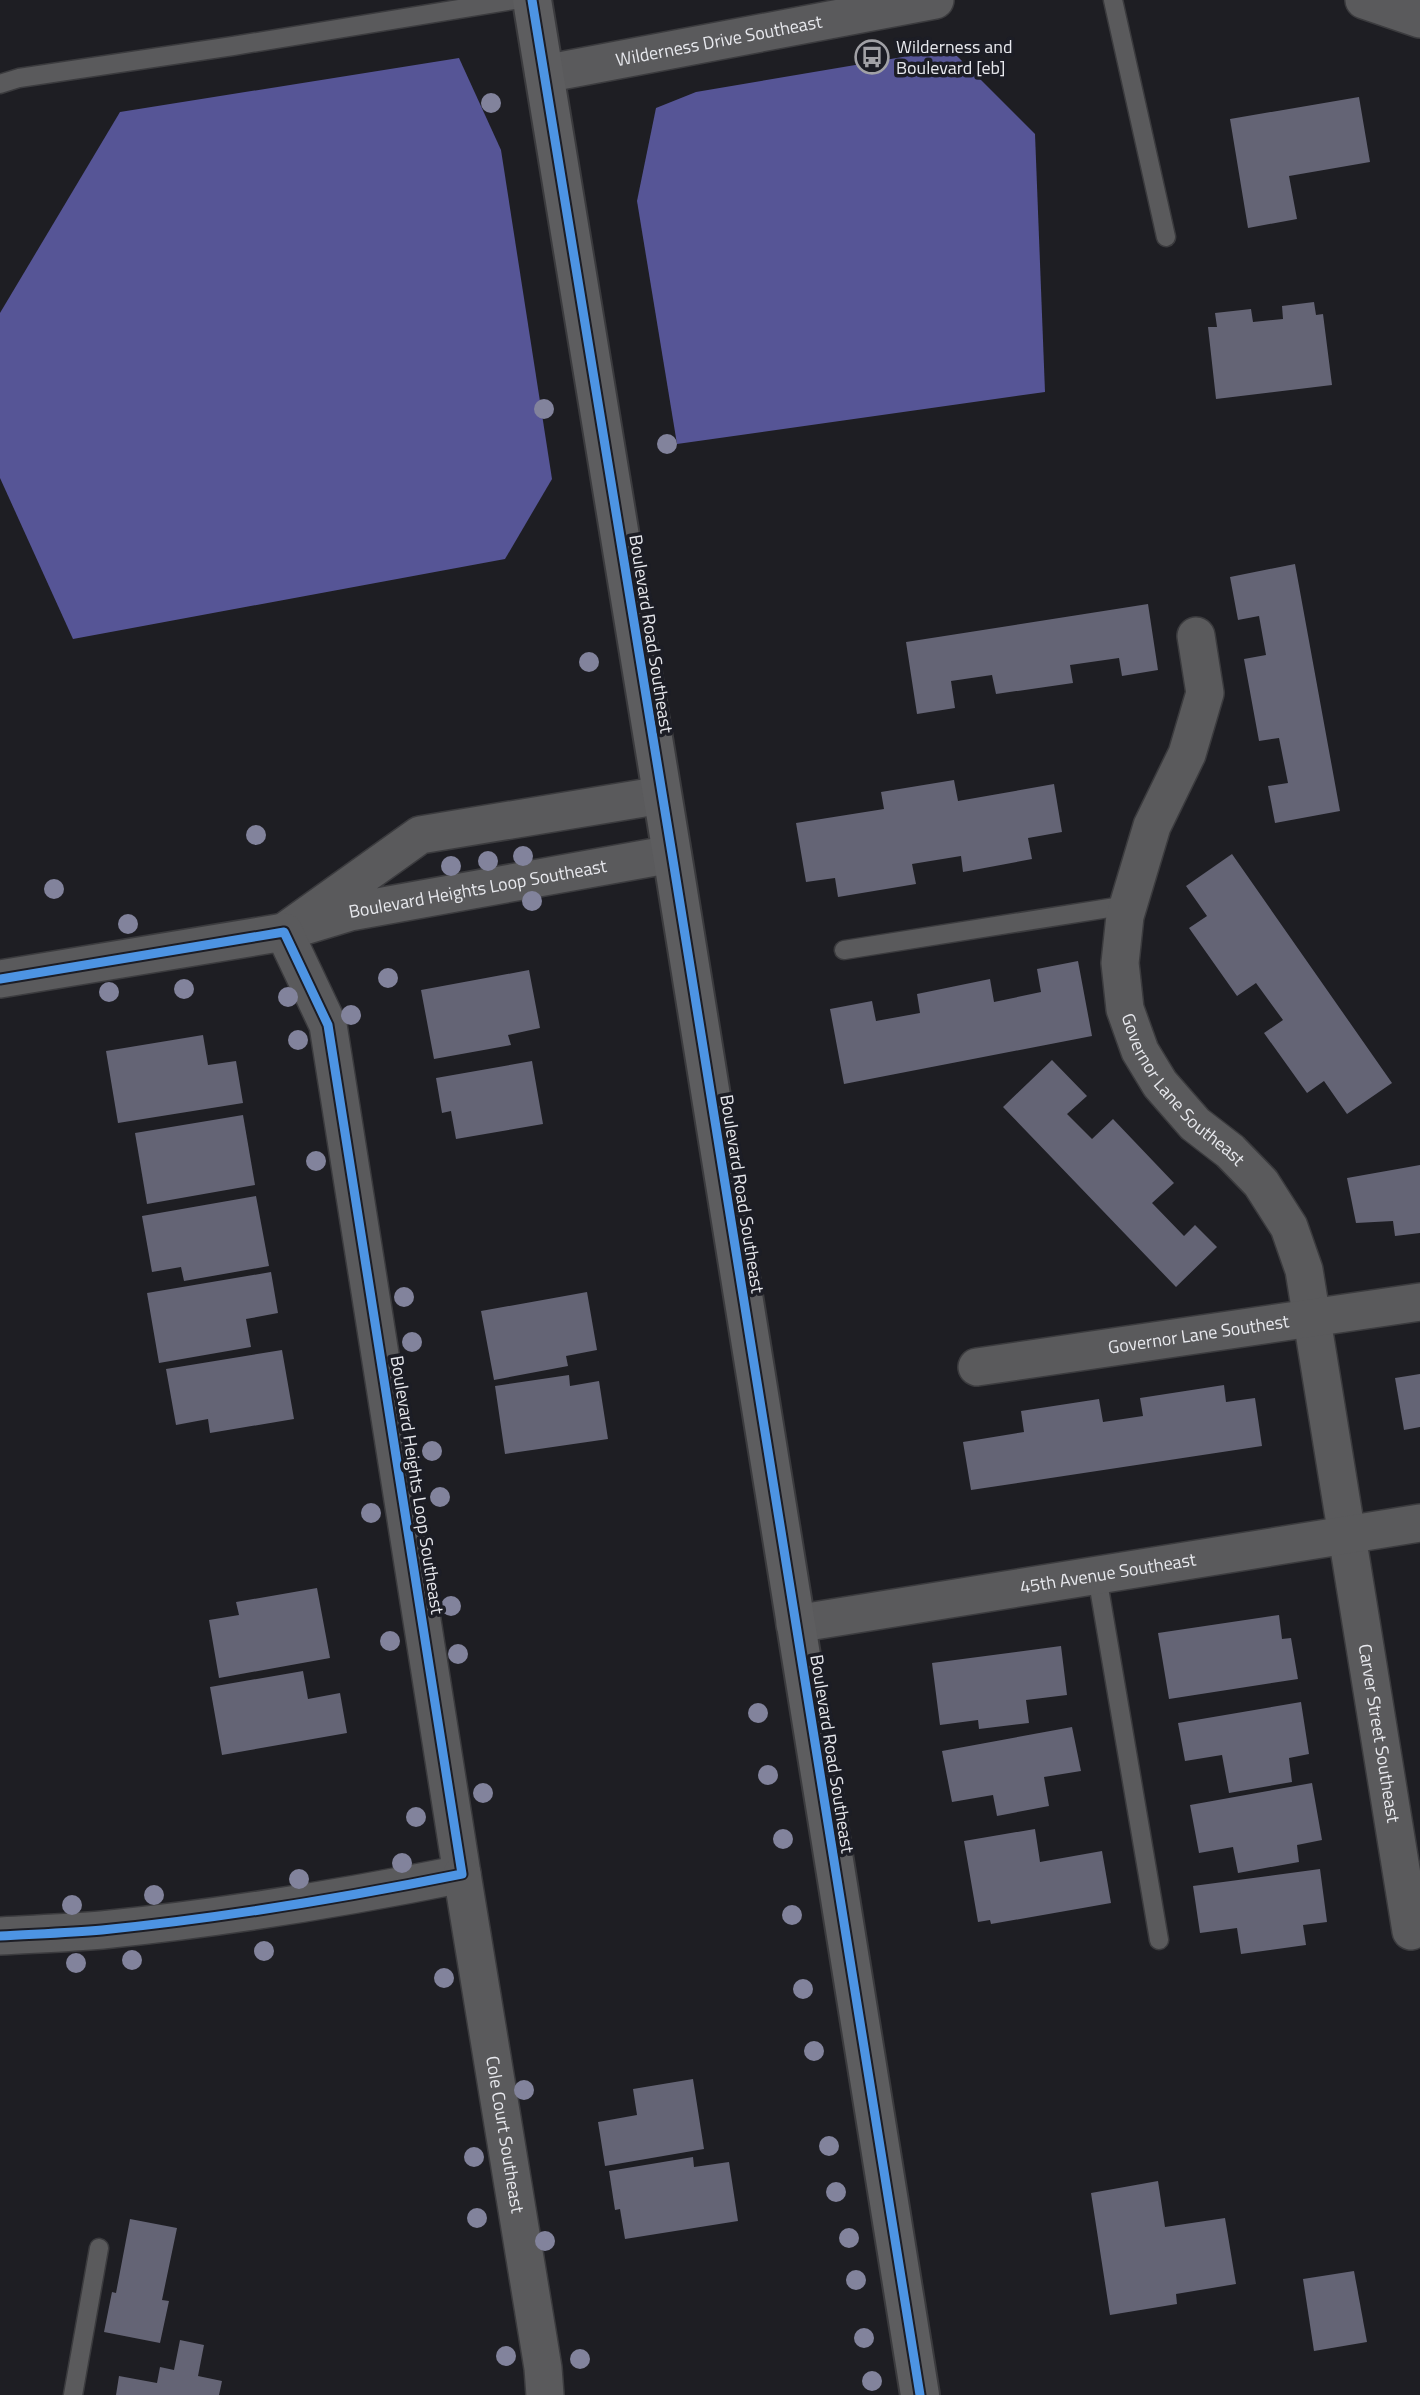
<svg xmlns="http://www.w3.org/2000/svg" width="1420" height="2395" font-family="'Titillium Web',sans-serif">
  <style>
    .water { fill: #565596 }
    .building { fill: #646475 }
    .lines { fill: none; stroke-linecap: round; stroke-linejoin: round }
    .lane-casing { stroke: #3b3b3e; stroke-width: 21 }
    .street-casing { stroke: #3b3b3e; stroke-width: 40 }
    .secondary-casing { stroke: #3b3b3e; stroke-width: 42 }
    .lane { stroke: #5a5a5c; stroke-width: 18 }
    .street { stroke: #5a5a5c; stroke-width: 37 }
    .secondary { stroke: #5d5d5f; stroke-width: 38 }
    .cycleway-casing { stroke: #1c1d25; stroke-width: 13 }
    .cycleway { stroke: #4d94e3; stroke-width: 9 }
    .tree { fill: #82839c }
    .labels { text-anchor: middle; stroke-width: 7; stroke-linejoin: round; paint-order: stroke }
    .street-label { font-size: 18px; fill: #e7e8ed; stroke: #1c1d25 }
    .poi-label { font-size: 18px; fill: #e7e8ed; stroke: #1c1d25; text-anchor: start }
  </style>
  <rect width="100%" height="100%" fill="#1e1e23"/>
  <g class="water">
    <path d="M950 49 1035 134 1045 392 677 444 637 201 656 108 696 92Z"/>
    <path d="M459 58 501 150 552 479 505 559 73 639 0 478V313L120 112Z"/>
  </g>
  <g class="building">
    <path d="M1359 97 1370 162 1289 176 1297 219 1248 228 1230 119Z"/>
    <path d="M1314 302 1316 315 1323 314 1332 385 1216 399 1208 327H1217L1215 313 1251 309 1253 322 1283 319 1282 306Z"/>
    <path d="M1295 564 1340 811 1275 823 1268 786 1288 783 1279 738 1259 741 1244 659 1266 655 1259 616 1238 620 1230 577Z"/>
    <path d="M1148 604 1158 670 1122 676 1119 658 1070 665 1073 683 996 694 992 675 951 681 955 708 917 714 906 642Z"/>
    <path d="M954 780 958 801 1054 784 1062 832 1028 838 1032 859 963 872 961 856 912 864 916 884 838 897 835 878 806 882 796 823 884 809 881 792Z"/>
    <path d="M1232 854 1392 1083 1347 1114 1324 1081 1307 1093 1264 1033 1283 1020 1256 983 1237 996 1189 928 1207 916 1186 886Z"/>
    <path d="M1078 961 1092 1036 844 1084 830 1009 872 1001 876 1021 920 1013 917 994 990 979 994 1002 1041 992 1037 969Z"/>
    <path d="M529 970 540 1028 508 1035 511 1045 434 1059 421 990Z"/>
    <path d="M203 1035 208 1065 236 1061 243 1103 118 1123 106 1051Z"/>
    <path d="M1052 1060 1087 1096 1067 1114 1092 1139 1113 1119 1174 1183 1152 1203 1184 1236 1195 1225 1217 1247 1176 1287 1003 1107Z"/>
    <path d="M532 1061 543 1124 456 1139 451 1111 442 1113 436 1078Z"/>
    <path d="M243 1115 255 1185 147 1204 135 1133Z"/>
    <path d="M1420 1165V1233L1395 1236 1393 1221 1356 1223 1347 1178Z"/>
    <path d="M256 1196 269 1266 184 1281 181 1267 152 1272 142 1216Z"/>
    <path d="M271 1272 278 1313 246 1319 251 1347 159 1363 147 1293Z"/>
    <path d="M587 1292 597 1350 566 1356 568 1366 494 1380 481 1311Z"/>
    <path d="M282 1350 294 1419 210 1433 208 1419 176 1425 166 1369Z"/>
    <path d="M1420 1374V1427L1404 1430 1395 1378Z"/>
    <path d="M569 1375 570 1386 599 1381 608 1439 505 1454 495 1386Z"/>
    <path d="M1224 1385 1226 1402 1255 1398 1262 1446 971 1490 963 1442 1024 1432 1021 1411 1099 1399 1103 1422 1143 1416 1140 1398Z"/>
    <path d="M317 1588 330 1658 219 1678 209 1620 239 1615 236 1602Z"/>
    <path d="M1279 1615 1282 1639 1291 1638 1298 1679 1169 1699 1158 1633Z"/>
    <path d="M1061 1646 1067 1695 1026 1700 1029 1723 979 1729 978 1720 940 1725 932 1663Z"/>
    <path d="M303 1671 308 1699 340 1693 347 1733 222 1755 210 1687Z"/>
    <path d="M1301 1702 1309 1754 1289 1758 1292 1782 1229 1793 1222 1755 1185 1761 1178 1723Z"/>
    <path d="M1072 1727 1081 1771 1044 1777 1049 1806 997 1816 993 1795 952 1802 942 1751Z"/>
    <path d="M1312 1783 1322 1840 1297 1845 1299 1862 1238 1873 1233 1847 1199 1853 1190 1805Z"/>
    <path d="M1035 1829 1040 1862 1102 1851 1111 1903 991 1924 990 1920 978 1922 964 1841Z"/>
    <path d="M1320 1869 1327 1922 1303 1925 1306 1945 1241 1954 1237 1928 1200 1933 1193 1886Z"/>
    <path d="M693 2079 704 2149 605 2166 598 2122 637 2115 633 2089Z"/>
    <path d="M693 2157 694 2167 729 2162 738 2221 625 2239 620 2209 615 2210 609 2171Z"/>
    <path d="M1158 2181 1165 2227 1225 2218 1236 2284 1176 2294 1177 2304 1110 2315 1091 2193Z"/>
    <path d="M130 2219 177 2228 162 2300 169 2301 160 2343 104 2332 112 2292 116 2293Z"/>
    <path d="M1354 2271 1367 2342 1314 2351 1303 2279Z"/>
    <path d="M180 2340 204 2345 198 2376 222 2381 219 2395H116L119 2376 157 2383 160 2367 174 2370Z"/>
  </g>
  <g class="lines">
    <defs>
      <g id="lane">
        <path d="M1113 0 1166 237"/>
        <path d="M0 84 19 78 233 46 514 0"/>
        <path d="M844 950 1128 905"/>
        <path d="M1097 1576 1159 1940"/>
        <path d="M73 2395 99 2248"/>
      </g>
      <g id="street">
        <path d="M1364 0 1420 19"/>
        <path id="s1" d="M544 74 935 0"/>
        <path id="s2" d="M1196 636 1205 693 1187 754 1152 826 1125 916 1120 963 1125 1009 1140 1051 1160 1084 1195 1124 1230 1151 1261 1183 1289 1227 1304 1270 1411 1931"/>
        <path id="s3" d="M662 795 420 835 284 932 350 912 672 854"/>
        <path d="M0 979 284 932 328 1025 462 1874C343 1898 222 1918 102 1930 68 1933 34 1934 0 1936"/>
        <path id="s4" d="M977 1367 1420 1302"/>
        <path id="s5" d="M795 1624 1420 1523"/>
        <path id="s6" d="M462 1874 543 2368 545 2395"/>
      </g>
      <path id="secondary" d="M532 0 672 854 920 2395"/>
    </defs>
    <use href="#lane" class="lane-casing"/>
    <use href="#street" class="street-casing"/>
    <use href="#secondary" class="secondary-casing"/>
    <use href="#lane" class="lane"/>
    <use href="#street" class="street"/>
    <use href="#secondary" class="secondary"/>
    <defs>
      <g id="cycleway">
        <path d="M532 0 672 854 920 2395"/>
        <path d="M0 979 284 932 328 1025 462 1874C343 1898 222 1918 102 1930 68 1933 34 1934 0 1936"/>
      </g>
    </defs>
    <use href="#cycleway" class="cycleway-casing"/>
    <use href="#cycleway" class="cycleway"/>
  </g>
  <g class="tree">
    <circle cx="491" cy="103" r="10"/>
    <circle cx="544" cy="409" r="10"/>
    <circle cx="667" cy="444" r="10"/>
    <circle cx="589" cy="662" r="10"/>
    <circle cx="256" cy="835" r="10"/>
    <circle cx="523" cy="856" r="10"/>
    <circle cx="488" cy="861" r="10"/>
    <circle cx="451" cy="866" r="10"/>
    <circle cx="54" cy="889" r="10"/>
    <circle cx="532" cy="901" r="10"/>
    <circle cx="128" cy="924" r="10"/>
    <circle cx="388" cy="978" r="10"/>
    <circle cx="184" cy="989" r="10"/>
    <circle cx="109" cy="992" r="10"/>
    <circle cx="288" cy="997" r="10"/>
    <circle cx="351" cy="1015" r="10"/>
    <circle cx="298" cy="1040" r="10"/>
    <circle cx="316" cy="1161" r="10"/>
    <circle cx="404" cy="1297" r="10"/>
    <circle cx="412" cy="1342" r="10"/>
    <circle cx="432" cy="1451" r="10"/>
    <circle cx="440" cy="1497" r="10"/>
    <circle cx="371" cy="1513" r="10"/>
    <circle cx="451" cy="1606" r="10"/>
    <circle cx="390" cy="1641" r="10"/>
    <circle cx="458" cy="1654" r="10"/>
    <circle cx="758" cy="1713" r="10"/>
    <circle cx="768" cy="1775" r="10"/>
    <circle cx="483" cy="1793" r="10"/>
    <circle cx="416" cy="1817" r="10"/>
    <circle cx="783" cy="1839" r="10"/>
    <circle cx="402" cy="1863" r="10"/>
    <circle cx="299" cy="1879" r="10"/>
    <circle cx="154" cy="1895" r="10"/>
    <circle cx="72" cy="1905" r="10"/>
    <circle cx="792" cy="1915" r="10"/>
    <circle cx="264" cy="1951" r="10"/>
    <circle cx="132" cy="1960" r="10"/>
    <circle cx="76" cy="1963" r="10"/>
    <circle cx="444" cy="1978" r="10"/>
    <circle cx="803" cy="1989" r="10"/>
    <circle cx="814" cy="2051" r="10"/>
    <circle cx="524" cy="2090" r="10"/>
    <circle cx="829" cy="2146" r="10"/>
    <circle cx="474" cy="2157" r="10"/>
    <circle cx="836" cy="2192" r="10"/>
    <circle cx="477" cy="2218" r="10"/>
    <circle cx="849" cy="2238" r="10"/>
    <circle cx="545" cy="2241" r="10"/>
    <circle cx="856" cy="2280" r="10"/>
    <circle cx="864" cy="2338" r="10"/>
    <circle cx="506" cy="2356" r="10"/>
    <circle cx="580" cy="2359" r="10"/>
    <circle cx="872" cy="2381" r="10"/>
  </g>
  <defs>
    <symbol id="bus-ring" viewBox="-11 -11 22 22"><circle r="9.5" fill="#1c1d25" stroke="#a1a1a6" stroke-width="1.5"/><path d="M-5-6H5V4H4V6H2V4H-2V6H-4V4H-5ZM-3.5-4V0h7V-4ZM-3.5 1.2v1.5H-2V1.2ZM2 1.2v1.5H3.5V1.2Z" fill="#a1a1a6"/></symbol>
  </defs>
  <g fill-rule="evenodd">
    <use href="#bus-ring" x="853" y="38" width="38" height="38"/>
  </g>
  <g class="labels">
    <g class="street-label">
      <text dy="6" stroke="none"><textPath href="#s1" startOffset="178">Wilderness Drive Southeast</textPath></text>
      <text transform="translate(651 634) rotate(81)" y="6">Boulevard Road Southeast</text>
      <text dy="6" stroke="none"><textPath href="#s3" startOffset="611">Boulevard Heights Loop Southeast</textPath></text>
      <text dy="6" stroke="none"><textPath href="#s2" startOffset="490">Governor Lane Southeast</textPath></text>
      <text transform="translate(742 1194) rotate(81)" y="6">Boulevard Road Southeast</text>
      <text dy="6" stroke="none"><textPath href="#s4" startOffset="224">Governor Lane Southest</textPath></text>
      <text transform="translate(417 1485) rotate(81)" y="6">Boulevard Heights Loop Southeast</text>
      <text dy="6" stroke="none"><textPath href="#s5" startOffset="317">45th Avenue Southeast</textPath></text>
      <text dy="6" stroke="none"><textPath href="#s2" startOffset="1181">Carver Street Southeast</textPath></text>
      <text transform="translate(832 1754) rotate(81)" y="6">Boulevard Road Southeast</text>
      <text dy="6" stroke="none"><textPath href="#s6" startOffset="264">Cole Court Southeast</textPath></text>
    </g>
    <g class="poi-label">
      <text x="896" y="53">Wilderness and<tspan x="896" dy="21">Boulevard [eb]</tspan></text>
    </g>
  </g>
</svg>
